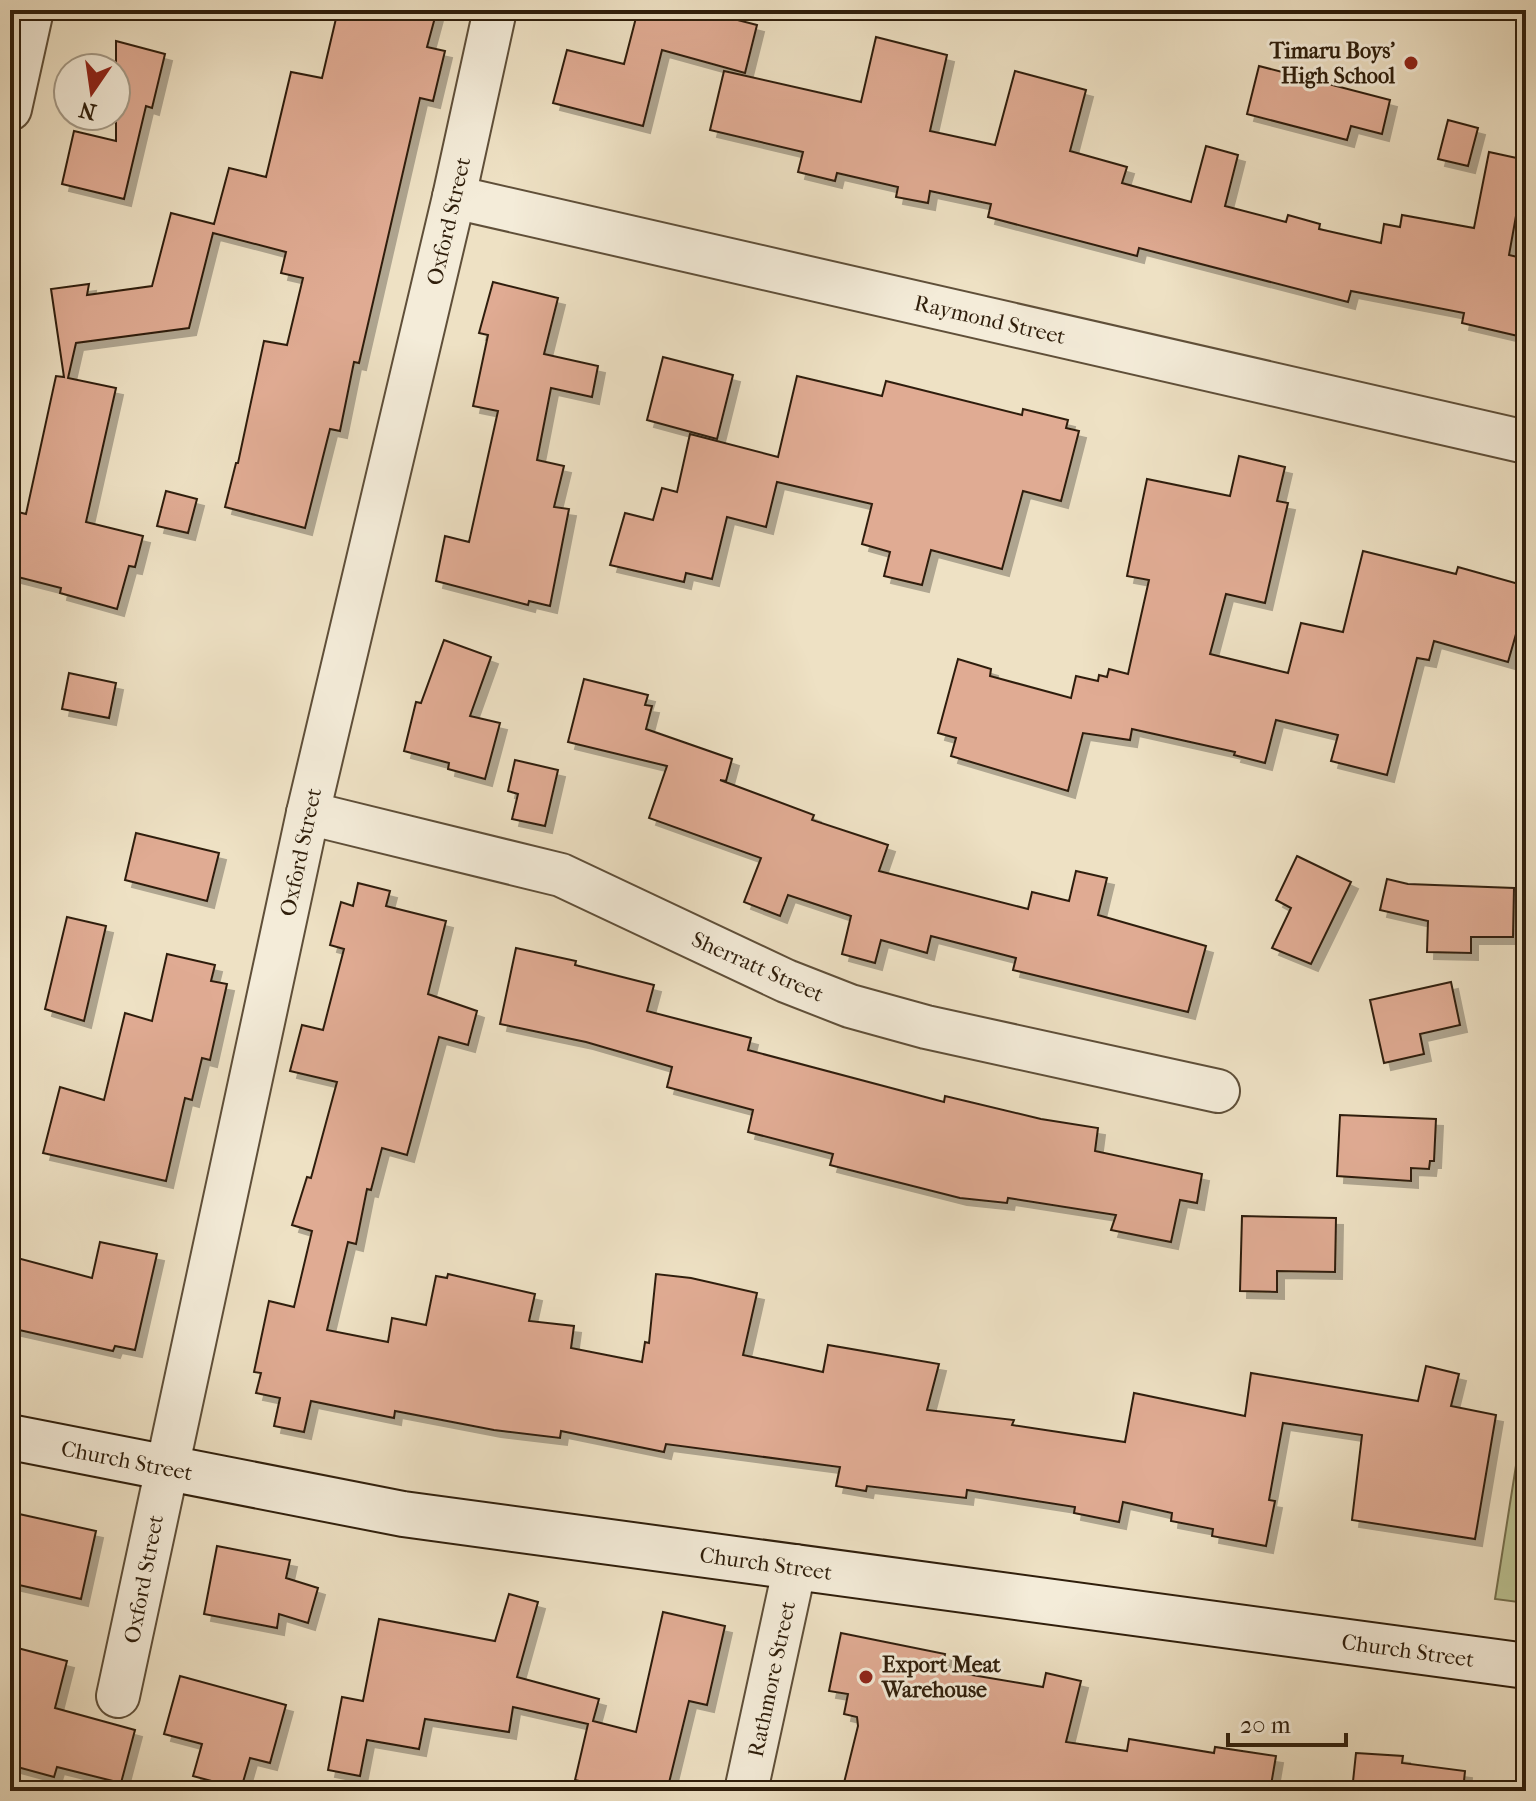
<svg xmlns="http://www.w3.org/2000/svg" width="1536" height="1801" font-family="'IM FELL French Canon',serif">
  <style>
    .green { fill: #bbc292; stroke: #75704e; stroke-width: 2 }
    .building { fill: #e0ab93; stroke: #2f1e0b; stroke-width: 2; filter: url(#shadow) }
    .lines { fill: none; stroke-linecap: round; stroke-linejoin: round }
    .street-casing { stroke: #5f4f39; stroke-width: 46 }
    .secondary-casing { stroke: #2f1e0b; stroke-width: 48 }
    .street { stroke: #f4ecd9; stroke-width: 42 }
    .secondary { stroke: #f4ecd9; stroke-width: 44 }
    .poi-dot { fill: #8f2418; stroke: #f4ecd9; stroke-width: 3 }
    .labels { text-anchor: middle; stroke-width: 6; stroke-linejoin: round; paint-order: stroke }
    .poi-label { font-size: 22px; font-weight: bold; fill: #2f1e0b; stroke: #f4ecd9; text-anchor: end }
    .street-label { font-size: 22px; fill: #2f1e0b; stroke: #f4ecd9 }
  </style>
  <defs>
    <filter id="shadow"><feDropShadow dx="7" dy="7" stdDeviation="0" flood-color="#0004"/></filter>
  </defs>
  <rect width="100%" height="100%" fill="#eee1c4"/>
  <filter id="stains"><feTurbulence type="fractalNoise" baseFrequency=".0025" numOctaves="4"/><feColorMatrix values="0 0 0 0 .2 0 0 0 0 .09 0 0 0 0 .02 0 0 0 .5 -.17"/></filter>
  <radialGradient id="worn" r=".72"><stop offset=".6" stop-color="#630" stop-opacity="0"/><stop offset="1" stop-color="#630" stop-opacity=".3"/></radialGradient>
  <path class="green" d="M1526 1402V1603L1495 1599Z"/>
  <g class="building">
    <path d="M338 10H437L427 47 445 51 433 101 420 98 359 363 354 362 340 431 330 429 305 528 225 507 236 463H238L264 341 287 345 303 278 281 273 286 252 213 233 189 328 76 343 68 378 116 388 86 522 143 536 135 567 129 566 117 609 60 593 61 588 10 575V510L26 514 56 376 64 377 51 289 89 284 87 295 152 286 171 213 214 224 229 168 266 177 291 72 322 78Z"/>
    <path d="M638 10H699L757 25 745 73 662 50 643 126 553 103 567 50 624 64Z"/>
    <path d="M876 37 947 55 930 131 995 145 1015 71 1086 90 1070 151 1127 167 1122 183 1191 202 1206 146 1238 155 1225 206 1286 222 1288 215 1320 224 1319 229 1381 243 1384 224 1400 227 1402 215 1474 228 1489 152 1526 160 1509 255 1526 259V298L1518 336 1462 323 1464 313 1351 291 1348 302 1139 248 1137 256 988 217 991 204 930 191 928 203 896 197 898 187 837 173 835 181 798 172 803 152 710 130 724 71 861 102Z"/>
    <path d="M116 41 165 54 152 108 146 106 124 199 62 184 74 131 116 141Z"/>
    <path d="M1259 66 1390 100 1382 134 1351 126 1347 140 1247 114Z"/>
    <path d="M1448 120 1478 128 1468 166 1438 159Z"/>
    <path d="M493 282 558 298 544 354 598 366 592 397 551 388 537 460 564 466 554 507 569 509 550 606 529 601 528 605 436 581 445 536 469 542 498 411 473 406 488 335 479 333Z"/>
    <path d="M663 357 733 375 717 439 647 420Z"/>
    <path d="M797 376 882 396 886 381 1022 415 1023 409 1068 420 1066 428 1079 431 1061 501 1023 491 1002 569 931 550 922 585 884 576 890 552 862 544 872 504 777 482 766 527 727 517 712 579 686 573 684 582 610 565 625 513 653 520 662 488 677 492 690 434 778 457Z"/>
    <path d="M1239 456 1285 467 1277 501 1288 503 1265 603 1226 594 1210 654 1288 673 1301 623 1343 632 1363 551 1456 574 1458 567 1526 586V599L1508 662 1434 641 1429 660 1417 658 1387 775 1331 761 1338 735 1276 720 1265 763 1234 755 1235 752 1132 729 1130 740 1083 733 1068 791 951 756 956 738 938 733 958 659 991 669 990 676 1071 698 1076 676 1098 681 1099 675 1107 677 1109 669 1128 674 1149 580 1127 576 1147 479 1230 496Z"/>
    <path d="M166 491 197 499 188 533 157 526Z"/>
    <path d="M444 640 491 657 470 716 500 723 485 779 448 769 449 763 404 751 416 702 421 703Z"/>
    <path d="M69 673 116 683 109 718 62 709Z"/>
    <path d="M584 679 648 695 645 705 652 706 646 729 732 759 726 781 720 780 814 815 812 820 888 845 879 871 1028 909 1032 892 1069 901 1076 871 1107 878 1098 915 1206 946 1188 1012 1013 970 1016 958 931 936 927 953 881 940 875 963 842 954 851 916 788 895 780 916 744 902 761 858 649 818 667 766 568 742Z"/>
    <path d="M515 760 558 770 545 826 512 819 518 794 508 791Z"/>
    <path d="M136 833 219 853 207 901 125 880Z"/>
    <path d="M1297 856 1351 882 1311 964 1272 948 1291 908 1276 900Z"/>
    <path d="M1387 879 1408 884 1514 888 1513 937H1471V953L1427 952 1428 921 1380 910Z"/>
    <path d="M358 883 390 891 386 906 446 921 428 994 477 1011 468 1045 439 1037 407 1155 382 1148 371 1190 367 1189 356 1244 348 1242 327 1330 388 1342 392 1318 426 1325 436 1276 447 1278 448 1274 535 1294 529 1321 574 1326 571 1348 642 1362 645 1342 649 1343 656 1274 691 1278 757 1293 743 1355 823 1372 828 1345 939 1364 927 1410 1014 1420 1012 1425 1125 1442 1134 1393 1245 1416 1251 1373 1418 1401 1426 1366 1459 1374 1451 1406 1496 1415 1475 1539 1352 1520 1362 1435 1283 1423 1269 1500 1275 1501 1266 1546 1212 1536 1213 1529 1171 1521 1172 1513 1123 1502 1119 1522 1074 1513 1075 1507 967 1490 966 1498 867 1486 866 1491 836 1486 840 1467 666 1444 664 1452 561 1431 560 1438 494 1430 395 1411 394 1418 311 1401 304 1432 274 1426 280 1398 256 1393 261 1373 254 1372 269 1301 294 1307 312 1231 292 1225 307 1177 311 1178 337 1082 290 1071 302 1025 323 1030 344 949 330 945 341 902 353 906Z"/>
    <path d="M67 917 106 926 84 1021 45 1009Z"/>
    <path d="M516 948 576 961 575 965 654 985 647 1011 751 1038 748 1050 944 1102 945 1096 1041 1119 1098 1128 1095 1151 1202 1174 1197 1203 1180 1200 1171 1242 1111 1230 1116 1215 1008 1198 1007 1203 960 1198 830 1165 833 1154 748 1132 753 1110 667 1087 672 1067 586 1042 500 1024Z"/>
    <path d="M167 954 215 965 211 981 227 984 210 1060 202 1058 192 1100 185 1098 166 1181 43 1153 60 1087 104 1100 125 1013 152 1021Z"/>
    <path d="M1451 982 1460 1025 1420 1034 1424 1054 1384 1063 1370 1000Z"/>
    <path d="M1340 1115 1436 1119 1434 1161H1430L1429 1169 1411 1168V1181L1337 1176Z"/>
    <path d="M1242 1216 1336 1218 1335 1272 1277 1271V1292L1240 1291Z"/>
    <path d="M100 1242 157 1254 135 1350 115 1346 113 1351 10 1328V1256L92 1278Z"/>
    <path d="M10 1512 96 1531 81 1599 10 1583Z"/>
    <path d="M217 1546 290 1560 286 1578 318 1588 308 1623 279 1614 277 1628 204 1614Z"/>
    <path d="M509 1594 538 1602 517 1677 599 1699 593 1721 636 1732 663 1612 725 1626 707 1705 689 1701 667 1791H621L575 1780 588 1724 513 1707 509 1732 425 1719 419 1749 367 1740 360 1776 328 1770 342 1697 363 1701 379 1619 495 1641Z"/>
    <path d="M841 1633 945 1654 942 1670 1043 1687 1046 1673 1081 1681 1066 1742 1127 1751 1129 1739 1214 1753 1215 1747 1276 1756 1270 1791H842L858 1726 857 1717 844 1714 848 1694 829 1691Z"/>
    <path d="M10 1646 67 1661 55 1708 135 1730 121 1783 57 1767 54 1777 10 1765Z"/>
    <path d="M180 1676 286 1705 270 1763 250 1758 241 1789 193 1776 202 1744 164 1734Z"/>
    <path d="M1356 1753 1403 1756 1402 1763 1465 1771 1463 1791H1352Z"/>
  </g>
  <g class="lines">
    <defs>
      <g id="street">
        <path d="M10 109 32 10"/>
        <path d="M454 197 1526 442"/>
        <path d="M308 813 561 875 786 981 850 1006 926 1027 1218 1091"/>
        <path d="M118 1696 308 813 454 197 495 10"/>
        <path d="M746 1791 795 1566"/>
      </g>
      <path id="secondary" d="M10 1437 403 1514 1526 1666"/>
    </defs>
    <use href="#street" class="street-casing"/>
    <use href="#secondary" class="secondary-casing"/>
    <use href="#street" class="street"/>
    <use href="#secondary" class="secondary"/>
  </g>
  <g class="poi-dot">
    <circle cx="1411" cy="63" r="8"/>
    <circle cx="866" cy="1677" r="8"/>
  </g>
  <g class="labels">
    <g class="poi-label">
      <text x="1395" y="58">Timaru Boys'<tspan x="1395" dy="25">High School</tspan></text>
      <text x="882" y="1672" text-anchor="start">Export Meat<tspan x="882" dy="25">Warehouse</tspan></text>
    </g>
    <g class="street-label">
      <text transform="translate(448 221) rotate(-77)" y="8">Oxford Street</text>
      <text transform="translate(990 319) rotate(13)" y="8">Raymond Street</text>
      <text transform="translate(300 852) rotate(-78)" y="8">Oxford Street</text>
      <text transform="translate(758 966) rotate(24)" y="8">Sherratt Street</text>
      <text transform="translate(127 1460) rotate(11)" y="8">Church Street</text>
      <text transform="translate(766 1563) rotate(8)" y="8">Church Street</text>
      <text transform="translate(143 1579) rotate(-79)" y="8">Oxford Street</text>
      <text transform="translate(1408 1650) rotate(8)" y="8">Church Street</text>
      <text transform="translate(771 1679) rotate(-78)" y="8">Rathmore Street</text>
    </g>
  </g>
  <rect width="1536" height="1801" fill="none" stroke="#eee1c4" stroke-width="40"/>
  <rect x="12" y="12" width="1512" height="1777" fill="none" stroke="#2f1e0b" stroke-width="4"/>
  <rect x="20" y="20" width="1496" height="1761" fill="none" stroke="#2f1e0b" stroke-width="2"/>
  <g transform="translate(92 92) rotate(193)"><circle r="38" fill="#f4ecd9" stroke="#a59a87" stroke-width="2"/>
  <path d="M0-6L14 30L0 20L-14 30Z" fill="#8f2418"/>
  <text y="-12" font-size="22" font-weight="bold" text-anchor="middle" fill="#2f1e0b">N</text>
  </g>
  <path d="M1228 1733v12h118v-12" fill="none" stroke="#2f1e0b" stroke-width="4"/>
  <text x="1240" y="1733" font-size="24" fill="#2f1e0b" stroke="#f4ecd9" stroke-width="6" paint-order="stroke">20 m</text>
  <rect width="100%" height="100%" filter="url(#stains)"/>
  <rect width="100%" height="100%" fill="url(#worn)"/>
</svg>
